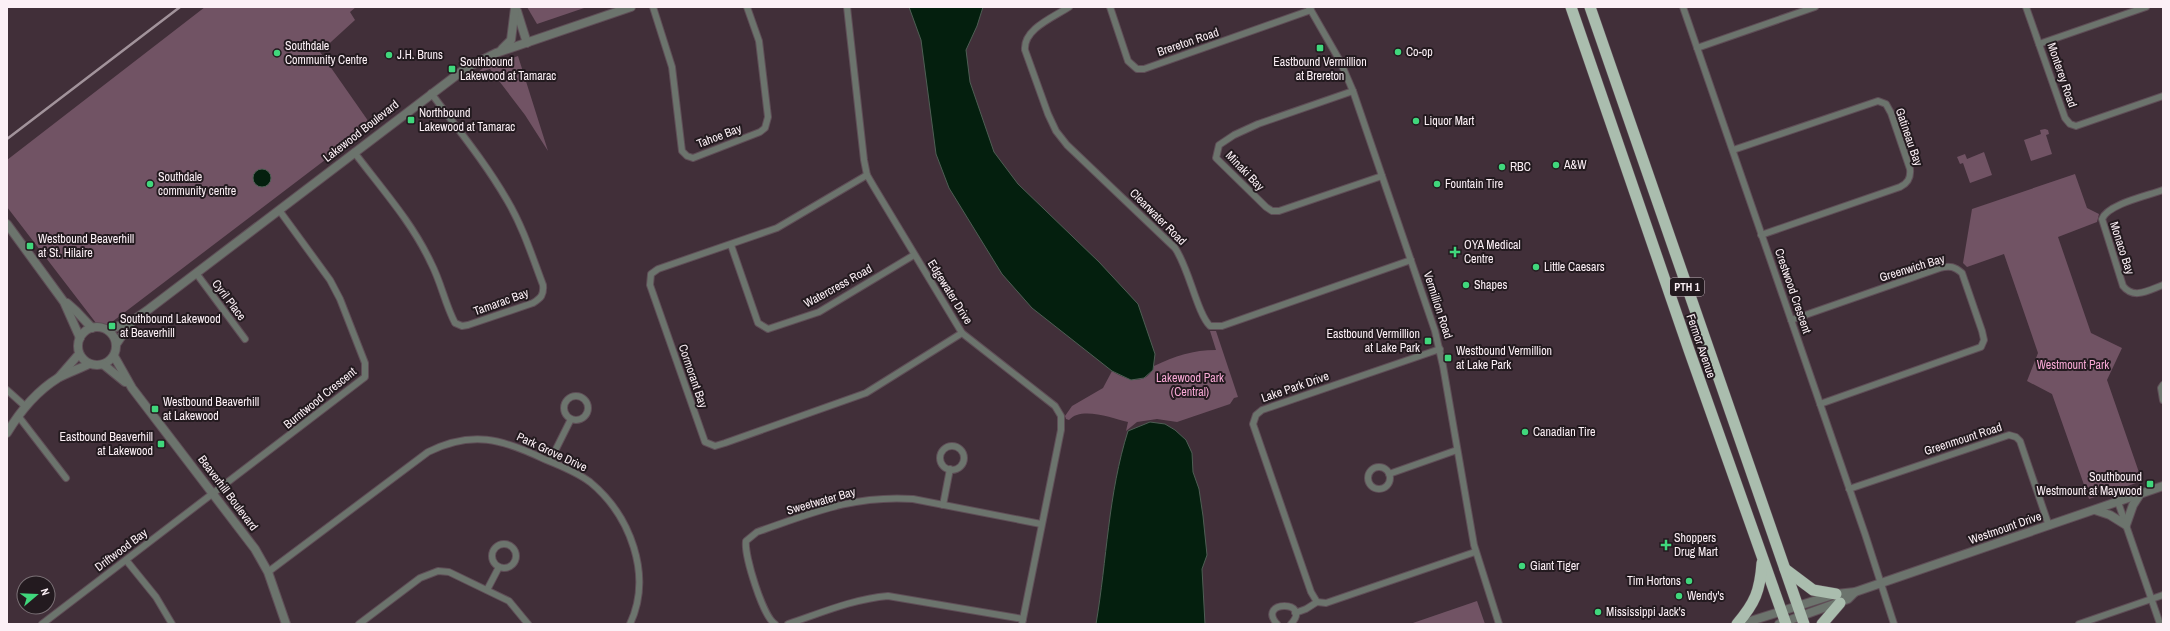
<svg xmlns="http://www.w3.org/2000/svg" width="2170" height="631" font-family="'Archivo Narrow',sans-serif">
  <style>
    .green { fill: #715364 }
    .water { fill: #041f0e; stroke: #4e5e54 }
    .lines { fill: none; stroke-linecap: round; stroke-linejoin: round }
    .minor-casing { stroke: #5f4e57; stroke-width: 8 }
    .tertiary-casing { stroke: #5f4e57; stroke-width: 10 }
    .trunk-casing { stroke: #5f4e57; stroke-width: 12 }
    .minor { stroke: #6c746d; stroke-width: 6 }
    .tertiary { stroke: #6c746d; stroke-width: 8 }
    .trunk { stroke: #aabdae; stroke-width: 11 }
    .rail { stroke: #a2939b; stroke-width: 2.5 }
    .poi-dot { fill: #40d77c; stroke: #231a1f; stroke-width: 1.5 }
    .labels { text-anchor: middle; stroke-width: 4; stroke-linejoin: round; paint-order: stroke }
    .shield { fill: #231a1f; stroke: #bbb0b6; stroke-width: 1 }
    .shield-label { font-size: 11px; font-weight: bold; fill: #fcf0f6 }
    .street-label { font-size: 12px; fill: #fcf0f6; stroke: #231a1f }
    .poi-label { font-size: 12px; fill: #fcf0f6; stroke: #231a1f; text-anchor: start }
    .park-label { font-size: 12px; fill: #f9a9d6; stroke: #231a1f }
  </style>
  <rect width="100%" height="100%" fill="#412f39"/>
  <g class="green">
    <path d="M205 7H356L350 12 355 20 320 52 371 125 108 325 96 323 7 207V160Z"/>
    <path d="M527 7H587L537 24Z"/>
    <path d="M518 56 548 151 525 115 490 69 477 73 483 68Z"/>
    <path d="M2045 129 2048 130 2049 134 2046 135 2052 154 2031 161 2024 140 2041 134 2040 130Z"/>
    <path d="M1984 152 1992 175 1970 183 1963 163 1960 164 1957 157 1965 154 1967 159Z"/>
    <path d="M2075 174 2087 208 2099 214 2097 222 2058 237 2091 333 2122 348 2107 380 2142 481 2089 499 2052 394 2027 381 2038 353 2004 254 1967 267 1963 263 1972 209Z"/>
    <path d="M1210 331H1216L1238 397 1234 398 1230 404 1177 422 1157 419 1137 422 1126 431 1128 422C1112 418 1081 406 1069 420L1066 419 1065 416 1072 406 1103 388 1112 371C1125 380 1147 387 1154 366 1175 356 1193 350 1216 350Z"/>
    <path d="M1477 601 1485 624H1410Z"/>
  </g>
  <g class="water">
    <path d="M909 7H983L977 26 966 50 970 82 994 152 1018 184 1099 262 1138 304 1155 354 1153 370 1144 378 1131 380 1112 371 1032 308 1002 274 949 188 936 154 921 40Z"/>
    <circle cx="262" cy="178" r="9"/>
    <path d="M1150 422 1165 424 1175 430 1186 440 1192 453 1193 472 1199 489 1203 516 1207 555 1202 569 1205 624H1096C1107 560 1108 494 1128 431Z"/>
  </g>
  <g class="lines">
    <defs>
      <g id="minor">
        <path d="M653 7 672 67 682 151 687 156 693 158 760 132 765 128 768 117 759 41 747 7"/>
        <path d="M847 7 864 160 867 175 874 187 962 333 1055 406 1061 416V430L1022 624"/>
        <path d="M1069 7C1054 17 1023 29 1025 50L1048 114 1056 131 1067 145 1175 248C1189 268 1197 313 1210 326H1222L1411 260"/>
        <path d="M1110 7 1128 61 1137 69H1144L1311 10"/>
        <path d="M1309 7 1340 61 1353 91 1435 331 1443 366 1474 545 1499 624"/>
        <path d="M1683 7 1865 534 1894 624"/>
        <path d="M2026 7 2065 118 2070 124 2076 126 2163 96"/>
        <path d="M2039 44 2146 7"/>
        <path d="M1697 48 1815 7"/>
        <path d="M1353 91 1258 124 1234 135 1219 145 1216 158 1266 207 1272 211H1279L1382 176"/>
        <path d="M1733 150 1878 101 1886 104 1891 113 1910 169C1911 178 1908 183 1900 187L1761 235"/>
        <path d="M354 152C381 188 412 222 431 263 441 282 445 304 455 323L462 326 468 325 533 303C541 298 544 295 543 285 532 256 523 227 507 200 485 162 457 128 431 93"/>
        <path d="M867 175 777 228 658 269 651 274 650 285 705 442 715 446 725 443 866 393 962 333"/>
        <path d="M2163 190C2147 196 2108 204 2102 219L2123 286C2134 300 2149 290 2163 285"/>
        <path d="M731 245 758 323 768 329 819 312 914 255"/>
        <path d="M196 273 245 339"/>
        <path d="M1791 320 1940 268C1950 265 1955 267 1962 273L1982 331 1984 340 1981 347 1820 404"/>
        <path d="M1440 349 1262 410 1256 415 1253 424 1311 592 1317 602 1326 603 1475 552"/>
        <path d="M2163 385 2161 388 2163 400"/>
        <path d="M7 390 26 407"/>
        <circle cx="576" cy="408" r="12"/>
        <path d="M19 417 66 478"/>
        <circle cx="952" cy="458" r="12"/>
        <path d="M550 461 571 419"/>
        <circle cx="1379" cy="478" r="11"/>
        <path d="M1389 474 1457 450"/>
        <path d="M1849 489 2009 435 2016 437 2020 441 2049 526"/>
        <path d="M2118 502 2160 624"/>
        <path d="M943 505 950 469"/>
        <circle cx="504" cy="556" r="12"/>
        <path d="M126 560 156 597 172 624"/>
        <path d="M268 572 428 452C472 430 502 439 544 459 559 465 577 472 590 482 630 515 653 575 630 624"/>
        <path d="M487 590 499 567"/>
        <path d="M1295 613 1306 609 1317 602"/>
        <path d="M42 624 365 377V363L340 299 330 280 279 210"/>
        <path d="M359 624 420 578 438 571 449 572 509 601 528 624"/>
        <path d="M775 624C763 617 744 555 746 541L757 532C812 513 853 495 913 499L1041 524"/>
        <path d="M788 624C821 613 853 599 888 596L1023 619"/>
        <path d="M1277 624C1256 600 1313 600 1291 624"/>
        <path d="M2079 624 2163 595"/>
      </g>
      <g id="tertiary">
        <path d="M517 11 527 43"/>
        <path d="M502 49 511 40 515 8"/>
        <path d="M7 224 64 302 80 338"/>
        <path d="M67 303 76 311 92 328"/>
        <circle cx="97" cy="346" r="19"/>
        <path d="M108 330 132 321 149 309 466 68 496 53 631 7"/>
        <path d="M117 343 132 321"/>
        <path d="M114 356 132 388 255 549 268 572 286 624"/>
        <path d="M104 365 125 382"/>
        <path d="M59 377 79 354"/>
        <path d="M7 433C19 413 37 391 58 378 67 373 79 369 89 364"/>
        <path d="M2095 510 2110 515 2126 525 2133 505 2140 494"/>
        <path d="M1741 624 1836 594 1855 592 2163 486"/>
        <path d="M1779 624 1848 599 1855 592"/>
      </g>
      <g id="trunk">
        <path d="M1571 7 1689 350 1786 624"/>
        <path d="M1590 7 1804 624"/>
        <path d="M1785 569 1813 590 1836 594"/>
        <path d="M1737 624C1755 603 1760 591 1762 563"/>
        <path d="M1822 624 1840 603"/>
      </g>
    </defs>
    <use href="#minor" class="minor-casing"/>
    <use href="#tertiary" class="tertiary-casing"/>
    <use href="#trunk" class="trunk-casing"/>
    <use href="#minor" class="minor"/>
    <use href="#tertiary" class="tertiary"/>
    <use href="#trunk" class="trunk"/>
    <path class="rail" d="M7 139 180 7"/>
  </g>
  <g class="poi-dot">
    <rect x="1316" y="44" width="8" height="8" rx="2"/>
    <circle cx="1398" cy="52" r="4"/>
    <circle cx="277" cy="53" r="4"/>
    <circle cx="389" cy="55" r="4"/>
    <rect x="448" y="65" width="8" height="8" rx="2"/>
    <rect x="407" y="116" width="8" height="8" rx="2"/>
    <circle cx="1416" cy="121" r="4"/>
    <circle cx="1556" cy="165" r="4"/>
    <circle cx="1502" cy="167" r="4"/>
    <circle cx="150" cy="184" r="4"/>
    <circle cx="1437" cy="184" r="4"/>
    <rect x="26" y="242" width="8" height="8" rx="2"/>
    <path d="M1453 246h4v4h4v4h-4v4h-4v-4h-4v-4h4z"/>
    <circle cx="1536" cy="267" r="4"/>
    <circle cx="1466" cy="285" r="4"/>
    <rect x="108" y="322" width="8" height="8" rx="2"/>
    <rect x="1424" y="337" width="8" height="8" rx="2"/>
    <rect x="1444" y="354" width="8" height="8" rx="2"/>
    <rect x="151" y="405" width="8" height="8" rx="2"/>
    <circle cx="1525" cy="432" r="4"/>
    <rect x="157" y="440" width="8" height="8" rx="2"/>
    <rect x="2146" y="480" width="8" height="8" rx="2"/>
    <path d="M1664 539h4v4h4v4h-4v4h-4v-4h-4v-4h4z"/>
    <circle cx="1522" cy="566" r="4"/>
    <circle cx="1689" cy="581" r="4"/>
    <circle cx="1679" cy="596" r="4"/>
    <circle cx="1598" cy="612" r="4"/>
  </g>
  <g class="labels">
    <rect class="shield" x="1670" y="278" width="34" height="18" rx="3"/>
    <g class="shield-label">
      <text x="1687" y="291">PTH 1</text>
    </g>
    <g class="street-label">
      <text transform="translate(1188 42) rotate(-19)" y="4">Brereton Road</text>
      <text transform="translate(2062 75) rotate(71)" y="4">Monterey Road</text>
      <text transform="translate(361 131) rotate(-38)" y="4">Lakewood Boulevard</text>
      <text transform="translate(719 136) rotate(-21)" y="4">Tahoe Bay</text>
      <text transform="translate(1909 137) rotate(71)" y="4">Gatineau Bay</text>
      <text transform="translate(1245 171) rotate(46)" y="4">Minaki Bay</text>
      <text transform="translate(1158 217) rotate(45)" y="4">Clearwater Road</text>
      <text transform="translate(2122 248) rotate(72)" y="4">Monaco Bay</text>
      <text transform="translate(1912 268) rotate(-17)" y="4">Greenwich Bay</text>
      <text transform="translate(838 286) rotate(-29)" y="4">Watercress Road</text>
      <text transform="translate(1793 291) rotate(71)" y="4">Crestwood Crescent</text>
      <text transform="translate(950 292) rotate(58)" y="4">Edgewater Drive</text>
      <text transform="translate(229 300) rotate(53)" y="4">Cyril Place</text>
      <text transform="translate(501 302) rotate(-20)" y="4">Tamarac Bay</text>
      <text transform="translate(1438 305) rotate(72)" y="4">Vermillion Road</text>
      <text transform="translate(1701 346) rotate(71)" y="4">Fermor Avenue</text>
      <text transform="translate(693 376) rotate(71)" y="4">Cormorant Bay</text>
      <text transform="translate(1295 387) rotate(-19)" y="4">Lake Park Drive</text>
      <text transform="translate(320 398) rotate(-39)" y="4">Burntwood Crescent</text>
      <text transform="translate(1963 439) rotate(-18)" y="4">Greenmount Road</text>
      <text transform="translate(552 452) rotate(25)" y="4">Park Grove Drive</text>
      <text transform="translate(228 493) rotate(53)" y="4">Beaverhill Boulevard</text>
      <text transform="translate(821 501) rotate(-16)" y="4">Sweetwater Bay</text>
      <text transform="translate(2005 528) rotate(-19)" y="4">Westmount Drive</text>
      <text transform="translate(121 550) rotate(-37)" y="4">Driftwood Bay</text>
    </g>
    <g class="poi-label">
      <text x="285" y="50">Southdale<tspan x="285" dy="14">Community Centre</tspan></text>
      <text x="1406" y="56">Co-op</text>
      <text x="397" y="59">J.H. Bruns</text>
      <text x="460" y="66">Southbound<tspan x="460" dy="14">Lakewood at Tamarac</tspan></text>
      <text x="1320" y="66" text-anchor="middle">Eastbound Vermillion<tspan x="1320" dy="14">at Brereton</tspan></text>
      <text x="419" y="117">Northbound<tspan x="419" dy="14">Lakewood at Tamarac</tspan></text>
      <text x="1424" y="125">Liquor Mart</text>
      <text x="1564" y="169">A&amp;W</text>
      <text x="1510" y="171">RBC</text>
      <text x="158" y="181">Southdale<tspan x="158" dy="14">community centre</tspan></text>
      <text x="1445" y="188">Fountain Tire</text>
      <text x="38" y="243">Westbound Beaverhill<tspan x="38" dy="14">at St. Hilaire</tspan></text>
      <text x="1464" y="249">OYA Medical<tspan x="1464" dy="14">Centre</tspan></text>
      <text x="1544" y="271">Little Caesars</text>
      <text x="1474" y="289">Shapes</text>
      <text x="120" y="323">Southbound Lakewood<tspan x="120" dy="14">at Beaverhill</tspan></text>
      <text x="1420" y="338" text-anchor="end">Eastbound Vermillion<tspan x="1420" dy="14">at Lake Park</tspan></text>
      <text x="1456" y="355">Westbound Vermillion<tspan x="1456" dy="14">at Lake Park</tspan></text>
      <text x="163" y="406">Westbound Beaverhill<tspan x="163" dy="14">at Lakewood</tspan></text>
      <text x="1533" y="436">Canadian Tire</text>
      <text x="153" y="441" text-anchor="end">Eastbound Beaverhill<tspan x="153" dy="14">at Lakewood</tspan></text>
      <text x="2142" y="481" text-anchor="end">Southbound<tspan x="2142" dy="14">Westmount at Maywood</tspan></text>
      <text x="1674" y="542">Shoppers<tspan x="1674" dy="14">Drug Mart</tspan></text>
      <text x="1530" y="570">Giant Tiger</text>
      <text x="1681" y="585" text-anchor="end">Tim Hortons</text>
      <text x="1687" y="600">Wendy's</text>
      <text x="1606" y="616">Mississippi Jack's</text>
    </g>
    <g class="park-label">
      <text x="2073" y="369">Westmount Park</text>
      <text x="1190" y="382">Lakewood Park<tspan x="1190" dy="14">(Central)</tspan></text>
    </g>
  </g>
  <rect width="2170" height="631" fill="none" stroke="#fcf0f6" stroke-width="16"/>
  <g transform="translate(36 595) rotate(71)"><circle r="19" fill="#231a1f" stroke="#7a7075"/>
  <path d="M0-3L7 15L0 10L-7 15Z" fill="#40d77c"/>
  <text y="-6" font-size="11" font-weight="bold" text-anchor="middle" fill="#fcf0f6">N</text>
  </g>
</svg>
